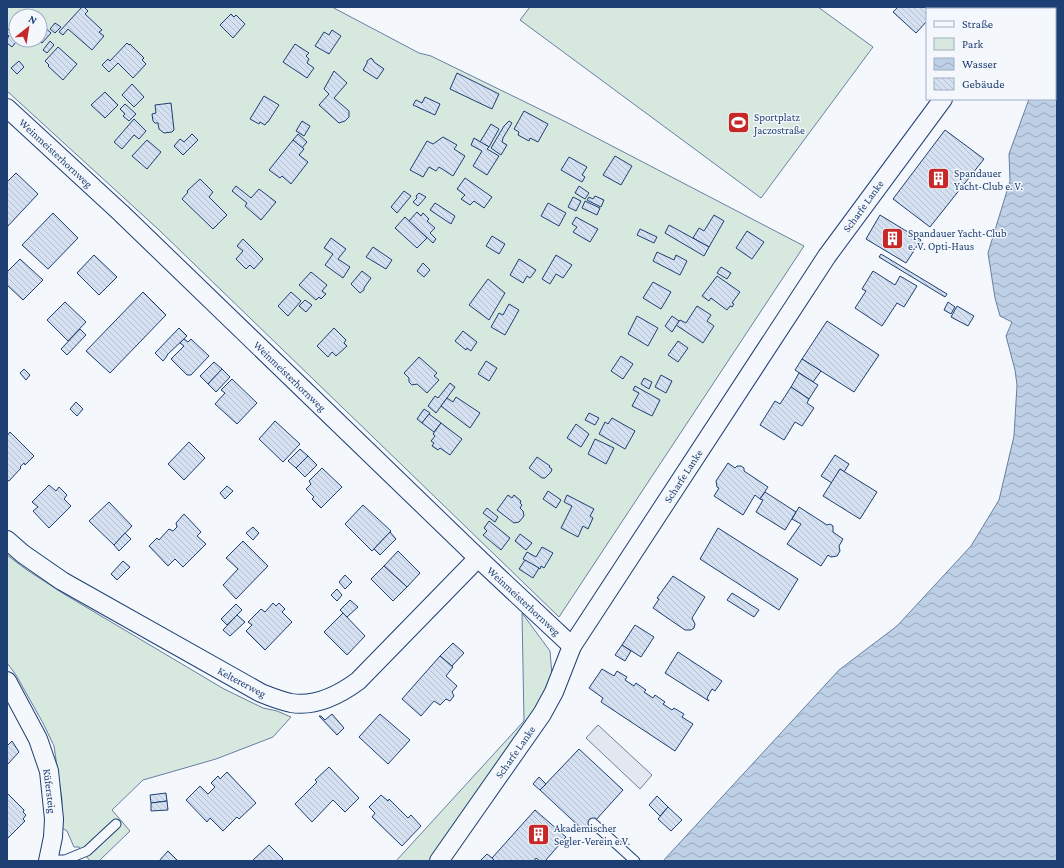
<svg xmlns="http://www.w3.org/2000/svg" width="1064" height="868" font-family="'Crimson Pro',serif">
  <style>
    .green { fill: #d7e8df; stroke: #687fa3; fill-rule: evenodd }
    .parking { fill: #e3e8f0; stroke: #687fa3 }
    .water { fill: url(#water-waves); stroke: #687fa3 }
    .building { fill: url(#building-back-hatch); stroke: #1d3f73 }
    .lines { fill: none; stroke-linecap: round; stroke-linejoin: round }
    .service-casing { stroke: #1d3f73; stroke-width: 11 }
    .minor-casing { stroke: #1d3f73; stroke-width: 20 }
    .service { stroke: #f4f7fb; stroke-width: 9 }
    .minor { stroke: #f4f7fb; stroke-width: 18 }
    .labels { text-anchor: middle; stroke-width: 3; stroke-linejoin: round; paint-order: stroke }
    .poi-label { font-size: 11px; fill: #1d3f73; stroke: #f4f7fb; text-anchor: start }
    .street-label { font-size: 11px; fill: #1d3f73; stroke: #f4f7fb }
  </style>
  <defs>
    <pattern id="water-waves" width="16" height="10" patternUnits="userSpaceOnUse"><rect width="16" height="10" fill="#bed0e5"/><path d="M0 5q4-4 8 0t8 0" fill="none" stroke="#9aaabe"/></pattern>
    <pattern id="building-back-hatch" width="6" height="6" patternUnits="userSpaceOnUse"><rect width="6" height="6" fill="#d5e0f0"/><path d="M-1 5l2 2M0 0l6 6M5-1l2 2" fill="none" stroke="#b6c1d1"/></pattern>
  </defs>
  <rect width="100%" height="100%" fill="#f4f7fb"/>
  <g class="green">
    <path d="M7 7H332L419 53 431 56 566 122 804 246 559 617 158 229 7 91ZM16 16H40V40H16Z"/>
    <path d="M530 7H818L873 47 761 198 520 20Z"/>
    <path d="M7 555 27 570 64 594 224 689 263 708 277 711 291 717 273 737 216 759 143 780 112 810 130 831 99 861H90L79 847H74L67 831 61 827 62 800 54 746 43 723 16 675 7 663Z"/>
    <path d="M522 613 550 651 552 675 536 712 432 861H396L524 721Z"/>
  </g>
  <path class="parking" d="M598 725 652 775 640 789 586 738Z"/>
  <path class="water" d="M1057 42V861H663L839 670 897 626 971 546 999 500 1014 436 1017 385 1015 370 1006 336 1012 322 1000 316 995 298 988 253 1010 181 1009 154 1029 99H1055V45Z"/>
  <g class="building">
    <path d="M82 7H84L88 11 85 14 102 30 99 32 104 36 92 50 68 29 63 35 59 32Z"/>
    <path d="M898 7H931L933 9H927V21L916 33 893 12Z"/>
    <path d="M231 14 234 17 236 15 245 24 233 38 220 25Z"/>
    <path d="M16 22V40H24L19 45 16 42 12 47 7 43V39L9 36 7 34V31Z"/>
    <path d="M40 23 51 33 42 43 38 40H40Z"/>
    <path d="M55 23 61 27 55 33 50 29Z"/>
    <path d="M332 30 341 36 329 54 315 46 324 32 329 35Z"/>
    <path d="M50 41 54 45 47 53 43 50Z"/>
    <path d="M127 43 129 45 130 44 144 58 142 60 146 64 133 78 118 63 109 72 102 65 108 59 110 61Z"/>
    <path d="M295 44 309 53 306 56 309 59 307 63 314 68 307 78 283 62Z"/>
    <path d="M58 47 77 64 63 80 48 66 49 65 45 61Z"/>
    <path d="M371 58 373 60 374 62 384 69 377 79 363 70 367 63V61Z"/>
    <path d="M19 61 24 67 17 74 11 68Z"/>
    <path d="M334 71 347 83 334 98 349 111V117L345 121 339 123 319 105 329 94 324 89Z"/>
    <path d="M457 73 499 94 492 109 450 89Z"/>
    <path d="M132 84 144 97 134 107 122 95Z"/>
    <path d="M105 92 118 105 105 118 91 105Z"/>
    <path d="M264 96 279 105 268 122H267L265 125 260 122 259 124 250 119Z"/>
    <path d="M425 97 440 104 435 115 413 105 416 100 422 103Z"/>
    <path d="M171 103 174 130 172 132 164 133 159 129 158 123H155L153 121 152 114 156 113 155 105Z"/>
    <path d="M125 104 136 114 129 121 123 116 125 114 120 109Z"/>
    <path d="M524 111 548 124 538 142 530 138 529 141 518 135 519 132 514 129Z"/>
    <path d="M134 119 146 131 139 139 134 135 122 149 114 142Z"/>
    <path d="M302 121 310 126 304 136 296 131Z"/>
    <path d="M509 121 512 123 503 138 502 142 507 145 501 155 491 148 504 126Z"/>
    <path d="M491 124 499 129 489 147 480 142Z"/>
    <path d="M945 130 984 159 930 227 893 199Z"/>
    <path d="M192 134 198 140 183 155 174 146 180 139 184 142Z"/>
    <path d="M298 134 307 142 302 148 293 140Z"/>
    <path d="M443 137 457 145 454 149 465 156 453 176 439 167 436 171 429 167 423 177 410 170 427 141 433 144Z"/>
    <path d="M474 138 489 147 487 149 499 156 487 175 473 166 482 151 471 145Z"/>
    <path d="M147 140 161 152 147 169 132 156Z"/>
    <path d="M293 140 304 149 299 155 308 162 291 184 282 176 280 178 269 170Z"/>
    <path d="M615 156 632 166 621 185 603 175Z"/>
    <path d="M569 157 587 167 582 175 585 177 582 182 561 170Z"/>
    <path d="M16 173 38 194 7 227V182Z"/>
    <path d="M465 178 492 197 484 208 474 201 470 205 461 199 465 195 457 189Z"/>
    <path d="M200 179 213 192 209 197 227 215 213 229 182 199 188 192 187 191Z"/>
    <path d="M236 186 251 198 259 189 276 202 261 220 245 206 247 203 232 191Z"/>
    <path d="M579 186 589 193 585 199 575 193Z"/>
    <path d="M404 191 411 196 397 213 391 207Z"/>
    <path d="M419 193 426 197 418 206 413 202 417 198 416 196Z"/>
    <path d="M595 196 604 200 601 207 587 200 589 197 593 199Z"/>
    <path d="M573 197 581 201 576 211 568 207Z"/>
    <path d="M585 201 600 208 597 215 582 208Z"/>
    <path d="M435 203 455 216 451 224 430 210Z"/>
    <path d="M548 203 566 213 559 226 541 216Z"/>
    <path d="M417 212 421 216 423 213 429 219 427 221 435 228 430 233 436 239 433 243 409 221Z"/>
    <path d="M53 213 78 238 48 269 22 245Z"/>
    <path d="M714 215 724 221 709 247 693 238 699 228 704 231Z"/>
    <path d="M880 215 921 240 906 263 866 239Z"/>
    <path d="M405 217 427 238 417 248 395 228Z"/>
    <path d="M576 217 598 229 590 242 573 232 577 227 572 224Z"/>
    <path d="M669 225 709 247 704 256 665 233Z"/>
    <path d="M640 229 657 237 654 243 637 235Z"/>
    <path d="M747 231 764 242 752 259 736 248Z"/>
    <path d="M492 236 505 244 499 254 486 246Z"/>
    <path d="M331 238 346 249 338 259 350 267 343 278 325 265 333 254 324 248Z"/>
    <path d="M243 239 263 259 254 269 250 265 246 269 236 259 243 251 237 246Z"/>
    <path d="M373 247 392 260 386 269 366 257Z"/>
    <path d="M657 252 674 260 676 255 687 261 680 275 653 261Z"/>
    <path d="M881 254 947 294 945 297 879 257Z"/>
    <path d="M94 255 117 277 99 295 77 273Z"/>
    <path d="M556 255 572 265 563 278 556 274 550 284 542 279Z"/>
    <path d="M20 259 43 280 23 300 7 285V272Z"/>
    <path d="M519 259 536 270 530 278 527 276 523 283 510 275Z"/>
    <path d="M423 263 430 270 424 277 417 271Z"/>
    <path d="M721 267 731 273 727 279 717 273Z"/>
    <path d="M362 271 371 278 364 288V290L360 293 351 284Z"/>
    <path d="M873 271 895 285 900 276 917 286 904 307 897 303 882 326 855 308 866 291 862 289Z"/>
    <path d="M311 272 327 285 322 291 326 294 321 299 319 297 316 300 299 285Z"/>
    <path d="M717 276 740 292 732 303 734 304 732 307 730 306 727 310 711 298 709 301 702 296Z"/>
    <path d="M488 279 505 293 489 320 469 305Z"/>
    <path d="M653 282 671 292 661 309 643 298Z"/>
    <path d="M143 292 166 315 110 373 86 351Z"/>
    <path d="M291 292 301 301 288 316 278 306Z"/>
    <path d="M305 300 312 305 306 312 299 306Z"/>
    <path d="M65 302 86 322 68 341 47 320Z"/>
    <path d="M948 302 955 307 951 314 944 310Z"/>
    <path d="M509 304 519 310 505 335 491 327 499 313 503 315Z"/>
    <path d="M697 306 711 315 707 321 714 326 703 343 676 325 680 320 686 323Z"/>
    <path d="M957 306 974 316 968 326 951 317Z"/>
    <path d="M637 316 658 328 648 346 628 334Z"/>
    <path d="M672 316 679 321 672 332 665 326Z"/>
    <path d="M827 321 879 355 854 392 802 359Z"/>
    <path d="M179 328 187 336 167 355V356L163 361 155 353Z"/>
    <path d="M334 328 346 340 344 343 347 346 336 356 332 352 328 357 317 346Z"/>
    <path d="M80 329 86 335 67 355 61 349Z"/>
    <path d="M463 331 477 342 471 351 467 348 466 350 455 341Z"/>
    <path d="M184 339 188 342 191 339 209 356 191 375H187L171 359 184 346 180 343Z"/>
    <path d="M678 341 688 348 678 362 668 355Z"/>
    <path d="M621 356 633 364 623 379 611 371Z"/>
    <path d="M419 357 437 373 434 376 439 380 427 393 417 384 412 385 409 382V378L404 373Z"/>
    <path d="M802 359 821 371 813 382 795 370Z"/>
    <path d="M486 361 497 368 489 381 478 374Z"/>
    <path d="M214 362 222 369 208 384 200 376Z"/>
    <path d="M24 369 30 375 26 380 20 373Z"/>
    <path d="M222 369 230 377 216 392 208 384Z"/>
    <path d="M799 373 818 385 809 399 791 387Z"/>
    <path d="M661 375 672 381 666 393 655 387Z"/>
    <path d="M644 378 652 382 649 389 641 384Z"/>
    <path d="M232 379 257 403 237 424 215 404 225 393 221 390Z"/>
    <path d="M450 383 455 387 436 413 428 406 435 396 438 398Z"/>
    <path d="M635 386 660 400 652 416 632 406 639 393 633 390Z"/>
    <path d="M791 387 809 399 807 403 814 408 802 426 795 422 784 440 760 425 775 401 780 404Z"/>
    <path d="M456 397 480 413 470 428 441 406 447 398 453 402Z"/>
    <path d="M76 402 83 409 77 416 70 409Z"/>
    <path d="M424 409 430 413 422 423 417 419Z"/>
    <path d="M589 413 599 418 595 425 585 420Z"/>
    <path d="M429 414 441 423 434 432 422 423Z"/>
    <path d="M612 418 635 431 625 449 599 434 605 422 608 424Z"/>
    <path d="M275 421 300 444 283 462 259 439Z"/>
    <path d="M441 423 462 439 450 455 440 448 438 450 432 446 434 443 431 441 435 436 433 434Z"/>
    <path d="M576 424 589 434 581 447 567 438Z"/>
    <path d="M10 432 34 456 25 465 24 463 20 467 21 468 9 481 7 480V436Z"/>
    <path d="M595 439 614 448 606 464 588 454Z"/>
    <path d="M189 442 205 458 184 480 168 464Z"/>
    <path d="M300 449 308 456 296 468 288 461Z"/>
    <path d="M835 455 849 464 844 472 840 469 832 483 821 476Z"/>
    <path d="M308 456 317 465 305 477 296 468Z"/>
    <path d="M537 457 550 466 549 467 552 469 551 472 545 478H542L529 468Z"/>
    <path d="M728 463 735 468 737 466H741L744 468V471L768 487 760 499 755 495 743 515 714 496 719 488 717 487 716 481Z"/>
    <path d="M322 468 342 487 321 508 312 499 314 497 306 489 311 484 309 481Z"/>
    <path d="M840 469 877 492 860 519 823 496Z"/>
    <path d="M49 485 56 491 59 487 67 495 64 499 71 506 49 528 33 511 38 507 32 502Z"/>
    <path d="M227 486 233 491 225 499 220 493Z"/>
    <path d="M548 491 561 500 556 508 543 499Z"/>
    <path d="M765 492 796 512 785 530 756 512 763 500 760 499Z"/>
    <path d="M508 495 512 498 514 495 521 501 520 503 522 505 520 508 523 511 524 516 519 522 514 523 497 510Z"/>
    <path d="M567 495 594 509 590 516 593 518 588 529 583 526 578 537 561 528 572 506 564 502Z"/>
    <path d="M109 502 132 526 114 545 89 521Z"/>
    <path d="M363 505 391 531 372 551 345 524Z"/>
    <path d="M799 507 827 525 830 524 833 526V532L843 539 839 546 840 551 837 556 831 557 828 555 821 566 787 544 801 524 792 519Z"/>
    <path d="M487 508 498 517 495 522 483 513Z"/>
    <path d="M184 514 201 532 197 536 206 544 183 567 175 559 168 566 149 546 157 538 159 540 169 529 173 531 177 527 176 523Z"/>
    <path d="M489 521 510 538 501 550 483 535 487 531 484 528Z"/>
    <path d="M253 527 259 533 253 540 246 533Z"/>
    <path d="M718 528 798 579 779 610 700 559Z"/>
    <path d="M390 532 396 539 380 555 374 549Z"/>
    <path d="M125 533 131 539 119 551 114 545Z"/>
    <path d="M520 534 532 543 526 550 515 541Z"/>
    <path d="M243 541 268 566 236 599 223 585 238 569 226 558Z"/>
    <path d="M542 547 553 553 544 568 541 566 540 569 523 559 527 552 536 557Z"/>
    <path d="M398 551 420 573 407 587 384 566Z"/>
    <path d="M525 560 539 568 533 578 519 569Z"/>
    <path d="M123 561 130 567 117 580 111 574Z"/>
    <path d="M384 566 407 587 393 601 371 579Z"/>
    <path d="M345 575 352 582 345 589 339 582Z"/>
    <path d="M673 576 705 597 692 618 695 624 694 628 691 630H685L653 608 659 599 657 598Z"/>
    <path d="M337 589 342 595 337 601 331 595Z"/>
    <path d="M732 593 759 610 754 617 727 600Z"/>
    <path d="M350 600 358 607 347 617 340 610Z"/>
    <path d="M273 603 276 606 279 603 285 609 282 612 292 622 265 650 246 631 252 625 248 622 261 609 265 612Z"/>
    <path d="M236 604 242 610 227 625 221 619Z"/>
    <path d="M343 613 365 636 347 655 324 632Z"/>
    <path d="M237 615 245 622 230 636 223 630Z"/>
    <path d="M635 625 654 637 641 657 622 645Z"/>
    <path d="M453 643 464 653 452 666 440 656Z"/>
    <path d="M622 645 631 651 625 661 615 655Z"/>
    <path d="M678 652 722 681 715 691 712 689 707 698 709 701 665 673Z"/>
    <path d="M440 656 453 667 446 676 457 686 452 692 454 696 450 701 446 699 440 705 434 701 421 716 402 699Z"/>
    <path d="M602 669 614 676 617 671 627 677 625 680 634 686 636 683 646 690 644 692 653 698 655 695 665 702 663 704 672 710 674 708 684 714 682 717 693 724 675 751 601 702 603 698 589 688Z"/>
    <path d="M332 714 344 728 337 735 319 716H321L325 720Z"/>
    <path d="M380 714 410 740 388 764 359 737Z"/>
    <path d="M12 741 19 752 7 765V746Z"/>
    <path d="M579 749 623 790 585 832 540 790Z"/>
    <path d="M329 767 359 798 345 812 333 800 312 822 295 804 317 782 315 780Z"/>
    <path d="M227 772 256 803 239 819 237 817 223 831 210 818 207 822 186 800 200 786 208 794 215 787 211 783 218 776 220 779Z"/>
    <path d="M539 777 546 784 540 790 533 784Z"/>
    <path d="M7 793 24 810 23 812 26 815 23 819 25 821 7 839Z"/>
    <path d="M166 793 167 801 151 803 150 795Z"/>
    <path d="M381 795 388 801 389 799 408 818 411 815 421 826 402 846 372 817 375 813 369 807Z"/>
    <path d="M657 796 668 807 660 816 649 805Z"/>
    <path d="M167 801 168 810 151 811V803Z"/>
    <path d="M668 807 682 820 671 831 658 819Z"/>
    <path d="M535 810 566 837 545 861H540L536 858 534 861H495L492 858Z"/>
    <path d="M269 845 283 859 281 861H252Z"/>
    <path d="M168 851 178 861H159Z"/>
    <path d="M487 854 492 858 495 861H480Z"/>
  </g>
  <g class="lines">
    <defs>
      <g id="service">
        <path d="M593 823 635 861"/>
        <path d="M49 860H65L87 851 116 824"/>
      </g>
      <g id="minor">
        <path d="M1012 9 1013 7"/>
        <path d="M7 108 121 213 478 558 572 646"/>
        <path d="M7 540 23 554 62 581 261 693C271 697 281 701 291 703 316 707 339 695 358 681L478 558"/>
        <path d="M7 681 38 739 49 771 54 819 53 837 48 861"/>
        <path d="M439 861 542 714 554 692 572 646 827 256 943 99"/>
      </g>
    </defs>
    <use href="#service" class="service-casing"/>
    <use href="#minor" class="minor-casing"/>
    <use href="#service" class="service"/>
    <use href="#minor" class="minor"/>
  </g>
  <defs>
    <symbol id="stadium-square" viewBox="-11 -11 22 22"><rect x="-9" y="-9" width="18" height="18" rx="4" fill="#c62828" stroke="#f4f7fb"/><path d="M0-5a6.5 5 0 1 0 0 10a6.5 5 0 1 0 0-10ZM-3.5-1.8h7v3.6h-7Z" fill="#fff"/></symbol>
    <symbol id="building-square" viewBox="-11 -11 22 22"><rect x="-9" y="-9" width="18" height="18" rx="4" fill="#c62828" stroke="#f4f7fb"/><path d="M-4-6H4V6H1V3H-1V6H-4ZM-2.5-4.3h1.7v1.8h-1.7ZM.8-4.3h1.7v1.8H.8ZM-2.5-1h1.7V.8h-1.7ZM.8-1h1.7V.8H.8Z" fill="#fff"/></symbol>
  </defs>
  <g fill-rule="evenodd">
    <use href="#stadium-square" x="726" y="110" width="25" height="25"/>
    <use href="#building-square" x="926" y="166" width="25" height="25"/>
    <use href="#building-square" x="880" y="226" width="25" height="25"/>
    <use href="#building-square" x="526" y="822" width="25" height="25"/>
  </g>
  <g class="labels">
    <g class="poi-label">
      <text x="754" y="121">Sportplatz<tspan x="754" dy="13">Jaczostraße</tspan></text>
      <text x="954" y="177">Spandauer<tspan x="954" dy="13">Yacht-Club e. V.</tspan></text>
      <text x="908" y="237">Spandauer Yacht-Club<tspan x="908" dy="13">e. V. Opti-Haus</tspan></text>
      <text x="554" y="832">Akademischer<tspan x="554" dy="13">Segler-Verein e.V.</tspan></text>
    </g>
    <g class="street-label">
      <text transform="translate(56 153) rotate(43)" y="4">Weinmeisterhornweg</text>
      <text transform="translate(863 206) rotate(-54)" y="4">Scharfe Lanke</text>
      <text transform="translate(290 376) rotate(44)" y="4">Weinmeisterhornweg</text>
      <text transform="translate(683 476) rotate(-57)" y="4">Scharfe Lanke</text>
      <text transform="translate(524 601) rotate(43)" y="4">Weinmeisterhornweg</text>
      <text transform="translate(242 682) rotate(28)" y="4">Keltererweg</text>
      <text transform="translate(515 752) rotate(-55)" y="4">Scharfe Lanke</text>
      <text transform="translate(50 791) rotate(83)" y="4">Küfersteig</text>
    </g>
  </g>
  <rect width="1064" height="868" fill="none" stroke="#1d3f73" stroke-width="16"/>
  <rect x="926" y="8" width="130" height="92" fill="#f4f7fb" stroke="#9eadc5"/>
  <rect x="934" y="21" width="20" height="6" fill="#f4f7fb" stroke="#9eadc5"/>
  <text x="962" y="28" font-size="12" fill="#1d3f73">Straße</text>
  <rect x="934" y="38" width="20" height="12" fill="#d7e8df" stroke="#9eadc5"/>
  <text x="962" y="48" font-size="12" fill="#1d3f73">Park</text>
  <rect x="934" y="58" width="20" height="12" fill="url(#water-waves)" stroke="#9eadc5"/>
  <text x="962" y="68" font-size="12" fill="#1d3f73">Wasser</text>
  <rect x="934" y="78" width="20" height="12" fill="url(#building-back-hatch)" stroke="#9eadc5"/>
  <text x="962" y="88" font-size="12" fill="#1d3f73">Gebäude</text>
  <g transform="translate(28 28) rotate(30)"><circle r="19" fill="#f4f7fb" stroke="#9eadc5"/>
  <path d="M0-3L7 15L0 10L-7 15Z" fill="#c62828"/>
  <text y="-6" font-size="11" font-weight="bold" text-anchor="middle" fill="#1d3f73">N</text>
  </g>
</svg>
